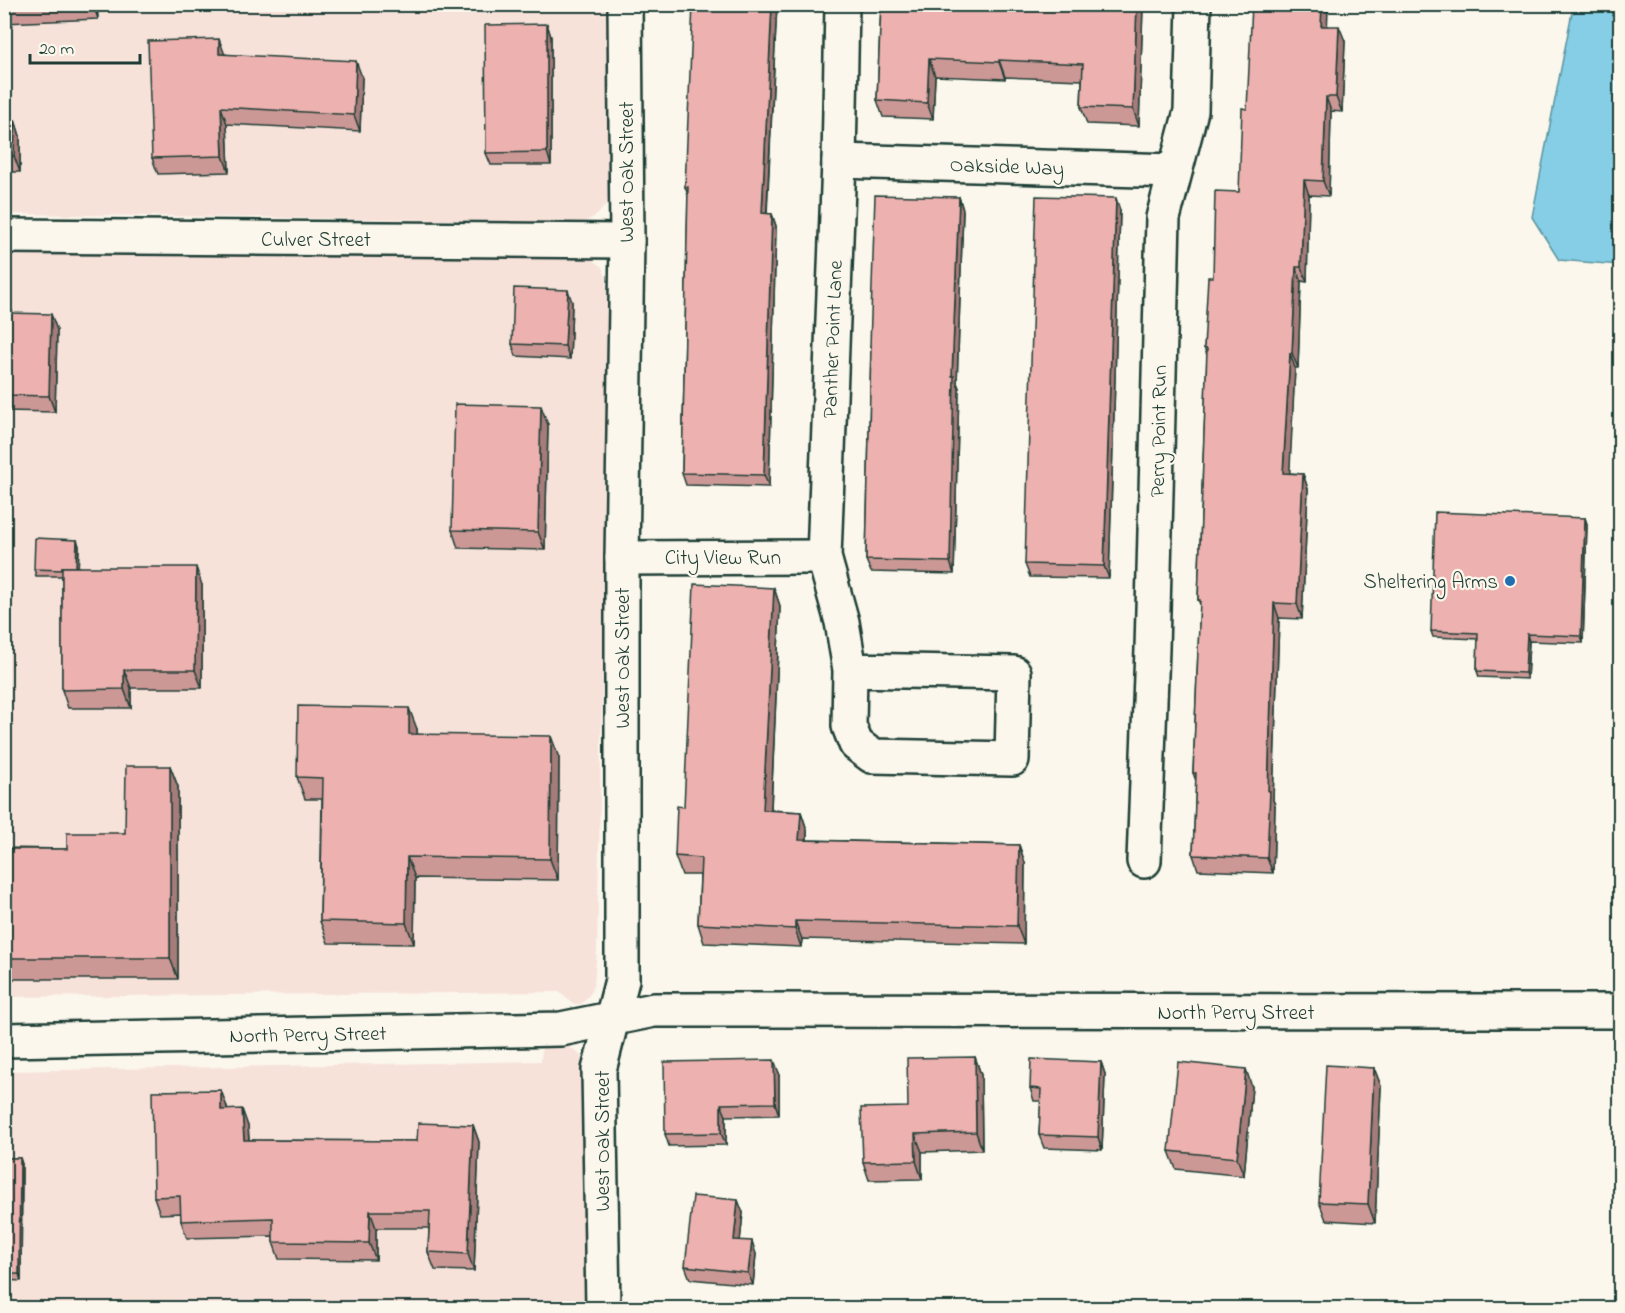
<svg xmlns="http://www.w3.org/2000/svg" width="1625" height="1313" font-family="'Indie Flower',sans-serif">
  <style>
    .built { fill: #f7e2da }
    .water { fill: #85cee6; stroke: #5c949f; stroke-width: 1.5 }
    .lines { fill: none; stroke-linecap: round; stroke-linejoin: round }
    .minor-casing { stroke: #1f3d34; stroke-width: 38 }
    .minor { stroke: #fbf7ec; stroke-width: 33 }
    .wall { fill: #cc9896; stroke: #1f3d34; stroke-width: 1.5 }
    .shaded-wall { fill: #a67c7a; stroke: #1f3d34; stroke-width: 1.5 }
    .building { fill: #edb1af; stroke: #1f3d34; stroke-width: 1.5 }
    .poi-dot { fill: #1f6fb2; stroke: #fbf7ec; stroke-width: 2 }
    .labels { text-anchor: middle; stroke-width: 4.5; stroke-linejoin: round; paint-order: stroke }
    .street-label { font-size: 21px; fill: #1f3d34; stroke: #fbf7ec }
    .poi-label { font-size: 21px; fill: #1f3d34; stroke: #fbf7ec; text-anchor: end }
  </style>
  <rect width="100%" height="100%" fill="#fbf7ec"/>
  <filter id="ink" filterUnits="userSpaceOnUse"><feTurbulence type="fractalNoise" baseFrequency=".0167" numOctaves="2"/><feDisplacementMap in="SourceGraphic" scale="12" xChannelSelector="R" yChannelSelector="G"/><feConvolveMatrix kernelMatrix="1 2 1 2 8 2 1 2 1" color-interpolation-filters="sRGB"/></filter>
  <g filter="url(#ink)">
    <g class="built">
      <path d="M5 5H609L611 173 609 195 606 205 597 215 585 222 5 214Z"/>
      <path d="M5 248 544 257 591 259 602 267 606 277 607 290 605 551 597 951 594 984 591 993 581 1004H574L559 992 5 997Z"/>
      <path d="M542 1047H567L575 1050 581 1056 583 1066 588 1308H5L4 1071 541 1061Z"/>
    </g>
    <path class="water" d="M1576 5H1620V265L1559 260 1532 217 1573 7Z"/>
    <g class="lines">
      <defs>
        <g id="minor">
          <path d="M842 4 839 161 824 557 842 622 850 670 849 726 856 744 872 756 1012 759 1014 673 850 670"/>
          <path d="M839 161 1174 171"/>
          <path d="M4 236 627 241"/>
          <path d="M622 558 824 557"/>
          <path d="M1144 861 1152 649 1163 218 1191 111 1194 4"/>
          <path d="M4 1040 561 1029 654 1010 1620 1011"/>
          <path d="M603 1308 599 1070 622 980V558L627 241 625 4"/>
        </g>
      </defs>
      <use href="#minor" class="minor-casing"/>
      <use href="#minor" class="minor"/>
    </g>
    <g class="wall">
      <path d="M4 4H97L98 19 4 23Z"/>
      <path d="M777 4 767 214H772L776 226 769 487 686 485 682 473 688 195 685 187Z"/>
      <path d="M881 4H1143L1139 126 1087 124 1081 107 1082 80 1005 77V79L935 76 933 119 883 117 877 100Z"/>
      <path d="M1328 4 1327 26 1345 41 1342 112 1331 111 1329 196 1309 195 1307 282 1301 281 1298 368H1295L1289 473 1303 474 1308 489 1302 619 1279 618 1273 800 1275 805 1273 873 1198 870 1193 855 1196 781 1193 773 1200 604 1198 600 1207 355 1204 348 1213 277 1239 192 1247 109Z"/>
      <path d="M547 24 551 37V165H491L486 153Z"/>
      <path d="M224 54 362 77 360 131 227 124 229 172 158 174 152 158Z"/>
      <path d="M4 120H15L20 136V172H4Z"/>
      <path d="M959 197 963 210 957 383 959 388 954 574 871 572 866 560 871 350 870 346Z"/>
      <path d="M1120 210 1109 578 1030 577 1025 564Z"/>
      <path d="M4 300 13 313 57 330 55 412 4 411Z"/>
      <path d="M572 302 570 359 516 356 512 344Z"/>
      <path d="M548 425 545 550 458 548 452 530Z"/>
      <path d="M1585 518 1587 524 1583 643 1529 641 1527 679 1479 677 1477 671 1478 639 1433 637 1431 631Z"/>
      <path d="M77 540 79 546 78 567 202 585V688H131V708H68L62 690V576H36L34 569Z"/>
      <path d="M774 588 780 606 771 810 801 812 807 830V840L1019 845 1025 863 1024 944 802 939 801 947 704 943 698 924 700 875H682L675 856 684 807Z"/>
      <path d="M417 729V734L559 758 558 880 415 878 414 944 328 943 320 921 322 799H305L297 777Z"/>
      <path d="M170 766 178 787V979H4V848L67 849 125 833Z"/>
      <path d="M975 1057 981 1075 982 1150 922 1152V1179L869 1180 863 1162 908 1107Z"/>
      <path d="M1101 1062 1105 1074 1102 1150 1044 1148 1039 1135 1041 1101H1034L1030 1088Z"/>
      <path d="M1374 1068 1381 1086 1375 1223 1326 1220 1319 1202Z"/>
      <path d="M779 1073V1115L726 1116V1145L669 1146 665 1134Z"/>
      <path d="M1252 1087 1244 1176 1176 1169 1169 1151Z"/>
      <path d="M227 1107V1110L248 1126 249 1140 417 1141 473 1125 479 1142 474 1271 435 1270 428 1252 429 1228H376V1260L279 1259 273 1242V1236L187 1238 181 1221V1213L160 1214 154 1197Z"/>
      <path d="M4 1158H20L22 1164 21 1281 4 1280Z"/>
      <path d="M743 1213 740 1240 756 1254 753 1285 690 1279 685 1266Z"/>
    </g>
    <g class="shaded-wall">
      <path d="M93 4H97L98 19Z"/>
      <path d="M772 4H777L766 226 762 213Z"/>
      <path d="M1137 4H1143V6L1139 126 1133 109Z"/>
      <path d="M1322 4H1328L1327 40 1321 26Z"/>
      <path d="M547 24 551 37V165L547 152Z"/>
      <path d="M1339 26 1345 41 1342 112 1336 97Z"/>
      <path d="M219 39 225 55 219 54Z"/>
      <path d="M929 59 935 76 933 119 927 103Z"/>
      <path d="M999 60 1005 77V79L999 62Z"/>
      <path d="M356 61 362 77 360 131 354 115Z"/>
      <path d="M1326 97 1331 111 1329 196 1323 181Z"/>
      <path d="M221 107 227 124 229 172 223 156Z"/>
      <path d="M15 120 20 136V172L14 156Z"/>
      <path d="M1304 180 1309 195 1307 282 1301 267Z"/>
      <path d="M959 197 963 210 957 383 959 388 954 574 950 562 952 376Z"/>
      <path d="M1116 198 1120 210 1109 578 1104 566Z"/>
      <path d="M772 214 776 226 769 487 764 475Z"/>
      <path d="M1296 267 1301 281 1298 368 1292 353Z"/>
      <path d="M568 290 572 302 570 359 565 346Z"/>
      <path d="M8 300 14 316 8 313Z"/>
      <path d="M51 314 57 330 55 412 49 396Z"/>
      <path d="M1290 353 1295 368 1289 488 1283 473Z"/>
      <path d="M541 406 548 425 545 550 538 532Z"/>
      <path d="M1303 474 1308 489 1302 619 1297 604Z"/>
      <path d="M1585 518 1587 524 1583 643 1581 636Z"/>
      <path d="M77 540 79 546 78 577 76 571Z"/>
      <path d="M196 567 202 585V688L195 670Z"/>
      <path d="M774 588 780 606 770 828 763 810Z"/>
      <path d="M1274 603 1279 618 1273 800 1275 805 1273 873 1267 858 1268 791Z"/>
      <path d="M1527 634 1529 641 1527 679 1525 673Z"/>
      <path d="M124 670 131 688V708L124 689Z"/>
      <path d="M409 708 417 729V755L409 734Z"/>
      <path d="M551 736 559 758 558 880 550 859Z"/>
      <path d="M170 766 178 787V979L170 958Z"/>
      <path d="M801 812 807 830 806 858 799 840Z"/>
      <path d="M1019 845 1025 863 1024 944 1017 926Z"/>
      <path d="M407 857 415 878 414 944 406 923Z"/>
      <path d="M795 921 802 939 801 947 795 929Z"/>
      <path d="M975 1057 981 1075 982 1150 976 1132Z"/>
      <path d="M774 1060 779 1073V1115L775 1103Z"/>
      <path d="M1101 1062 1105 1074 1102 1150 1098 1137Z"/>
      <path d="M1374 1068 1381 1086 1375 1223 1368 1204Z"/>
      <path d="M1246 1069 1252 1087 1244 1176 1237 1158Z"/>
      <path d="M221 1090 227 1107 228 1127 221 1110Z"/>
      <path d="M721 1104 726 1116V1145L721 1133Z"/>
      <path d="M242 1109 248 1126 250 1157 244 1140Z"/>
      <path d="M473 1125 479 1142 474 1271 468 1254Z"/>
      <path d="M915 1134 922 1152V1179L916 1161Z"/>
      <path d="M20 1158 22 1164 21 1281 19 1274Z"/>
      <path d="M738 1200 743 1213 739 1252 734 1240Z"/>
      <path d="M370 1211 376 1228V1260L369 1243Z"/>
      <path d="M752 1241 756 1254 753 1285 748 1273Z"/>
    </g>
    <g class="building">
      <path d="M4 4H81L4 7Z"/>
      <path d="M693 4H772L762 213 772 214 764 475 682 473 688 187H685Z"/>
      <path d="M881 4H1137L1133 109 1081 107 1083 64 999 60V62L929 59 927 103 877 100Z"/>
      <path d="M1252 4H1322L1321 26H1339L1336 97H1326L1323 181 1304 180 1301 267H1296L1292 353H1290L1283 473 1303 474 1297 604 1274 603 1268 791H1270L1267 858 1193 855 1196 773H1193L1200 600H1198L1207 349 1204 348 1208 277H1213L1215 191 1239 192 1242 108 1247 109Z"/>
      <path d="M547 24V152L486 153 485 25Z"/>
      <path d="M219 39V54L356 61 354 115 221 107 223 156 152 158 148 41Z"/>
      <path d="M4 120H15L14 156H4Z"/>
      <path d="M875 195 959 197 952 376H954L950 562 866 560 871 346H870Z"/>
      <path d="M1036 196 1116 198 1104 566 1025 564Z"/>
      <path d="M514 288 568 290 565 346 512 344Z"/>
      <path d="M4 300H8V313L51 314 49 396 4 395Z"/>
      <path d="M455 404 541 406 538 532 452 530Z"/>
      <path d="M1435 512 1585 518 1581 636 1527 634 1525 673 1477 671 1478 633 1431 631Z"/>
      <path d="M35 538 77 540 76 567H62V570L34 569Z"/>
      <path d="M62 567H196L195 670H124V689L62 690Z"/>
      <path d="M694 584 774 588 763 810 801 812 799 840 1019 845 1017 926 795 921V929L698 924 701 858 675 856 677 806 684 807Z"/>
      <path d="M298 706 409 708V734L551 736 550 859 407 857 406 923 320 921 323 778 297 777Z"/>
      <path d="M126 766H170V958H4V849H67V833H125Z"/>
      <path d="M975 1057 976 1132 915 1134 916 1161 863 1162 861 1108 908 1107 907 1058Z"/>
      <path d="M1031 1059 1101 1062 1098 1137 1039 1135 1041 1089 1030 1088Z"/>
      <path d="M774 1060 775 1103 721 1104V1133L665 1134 664 1062Z"/>
      <path d="M1178 1062 1246 1069 1237 1158 1169 1151Z"/>
      <path d="M1326 1065 1374 1068 1368 1204 1319 1202Z"/>
      <path d="M221 1090V1110L242 1109 244 1140 417 1141 418 1123 473 1125 468 1254 428 1252 430 1211H370L369 1243 273 1242V1218L181 1221 180 1196 154 1197 152 1091Z"/>
      <path d="M4 1158H20L19 1274H4Z"/>
      <path d="M693 1196 738 1200 734 1240 752 1241 748 1273 685 1266Z"/>
    </g>
  </g>
  <circle class="poi-dot" cx="1510" cy="581" r="6"/>
  <g class="labels">
    <g class="street-label">
      <text transform="translate(1007 166) rotate(2)" y="7">Oakside Way</text>
      <text transform="translate(626 172) rotate(-90)" y="7">West Oak Street</text>
      <text x="316" y="246">Culver Street</text>
      <text transform="translate(832 339) rotate(-88)" y="7">Panther Point Lane</text>
      <text transform="translate(1158 431) rotate(-89)" y="7">Perry Point Run</text>
      <text x="723" y="564">City View Run</text>
      <text transform="translate(622 658) rotate(-90)" y="7">West Oak Street</text>
      <text x="1236" y="1019">North Perry Street</text>
      <text transform="translate(308 1034) rotate(-1)" y="7">North Perry Street</text>
      <text transform="translate(602 1141) rotate(-90)" y="7">West Oak Street</text>
    </g>
    <g class="poi-label">
      <text x="1498" y="588">Sheltering Arms</text>
    </g>
  </g>
  <rect width="1625" height="1313" fill="none" stroke="#fbf7ec" stroke-width="24"/>
  <rect x="12" y="12" width="1601" height="1289" fill="none" stroke="#1f3d34" stroke-width="2" filter="url(#ink)"/>
  <path d="M30 54v9h110v-9" fill="none" stroke="#1f3d34" stroke-width="3"/>
  <text x="39" y="54" font-size="18" fill="#1f3d34" stroke="#fbf7ec" stroke-width="4.5" paint-order="stroke">20 m</text>
</svg>
